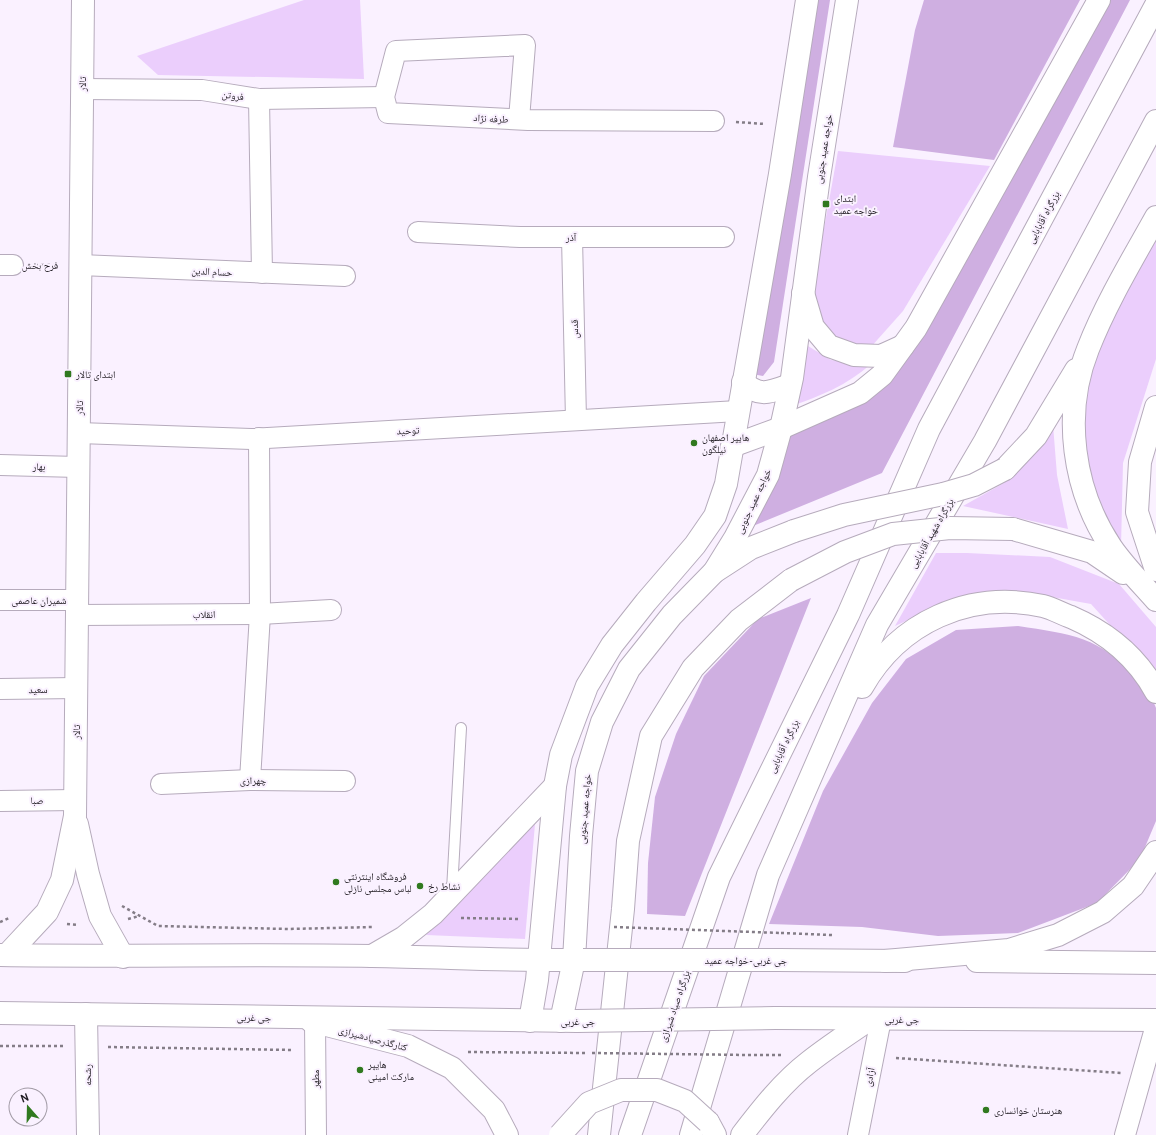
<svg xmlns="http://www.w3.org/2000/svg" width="1156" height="1135" font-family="Overpass,'Noto Naskh Arabic',sans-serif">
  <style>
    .green { fill: #ebcefc }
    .forest { fill: #cfafe1 }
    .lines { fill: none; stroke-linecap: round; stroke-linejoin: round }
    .service-casing { stroke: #b6abbc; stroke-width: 12 }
    .minor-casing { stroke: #b6abbc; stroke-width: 22 }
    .tertiary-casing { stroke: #b6abbc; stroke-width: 24 }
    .secondary-casing { stroke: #b6abbc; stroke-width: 24 }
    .primary-casing { stroke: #b6abbc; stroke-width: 24 }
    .trunk-casing { stroke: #b6abbc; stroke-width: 24 }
    .path { stroke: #847d87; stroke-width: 2.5; stroke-dasharray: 3 3; stroke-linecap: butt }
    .service { stroke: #fff; stroke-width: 10 }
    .minor { stroke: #fff; stroke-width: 20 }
    .tertiary { stroke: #fff; stroke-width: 22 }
    .secondary { stroke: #fff; stroke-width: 22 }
    .primary { stroke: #fff; stroke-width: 22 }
    .trunk { stroke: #fff; stroke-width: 22 }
    .secondary-bridge-casing { stroke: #b6abbc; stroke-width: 24; stroke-linecap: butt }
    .primary-bridge-casing { stroke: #b6abbc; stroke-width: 24; stroke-linecap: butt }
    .trunk-bridge-casing { stroke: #b6abbc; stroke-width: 24; stroke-linecap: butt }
    .path-bridge { stroke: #847d87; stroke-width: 2.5; stroke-dasharray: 3 3; stroke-linecap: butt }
    .secondary-bridge { stroke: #fff; stroke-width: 22 }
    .primary-bridge { stroke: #fff; stroke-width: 22 }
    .trunk-bridge { stroke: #fff; stroke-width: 22 }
    .poi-dot { fill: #30791f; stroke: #faf1ff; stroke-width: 1.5 }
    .labels { text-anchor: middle; stroke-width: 4; stroke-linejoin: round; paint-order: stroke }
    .street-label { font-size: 10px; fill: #1e1a20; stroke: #faf1ff }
    .poi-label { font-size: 10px; fill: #1e1a20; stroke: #faf1ff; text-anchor: start }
  </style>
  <rect width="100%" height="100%" fill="#faf1ff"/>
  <g class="green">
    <path d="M304 0H360L364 79 158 75 137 56Z"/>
    <path d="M838 151 990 166 903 311 870 348 829 335 812 295Z"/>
    <path d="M1156 226V359L1123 463 1121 547 1087 489 1078 415 1091 351Z"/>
    <path d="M808 346 831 360 871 364C847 385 821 396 791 406Z"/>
    <path d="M1053 425 1057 475 1068 529 963 506 1004 483 1035 453Z"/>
    <path d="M936 553H967L1050 557 1119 584 1156 627V676L1091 604 1024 592 961 596 895 626Z"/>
    <path d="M535 824 525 939 426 935Z"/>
  </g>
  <g class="forest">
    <path d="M814 0H830L774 362 763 376 752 374Z"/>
    <path d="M924 0H1080L994 160 893 147 915 30Z"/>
    <path d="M1109 0H1130L882 473 748 528 784 460 792 430 922 336 1003 195Z"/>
    <path d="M811 598 685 916 647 914 648 863 655 797 676 734 704 676 758 619Z"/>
    <path d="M1018 626C1070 634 1101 636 1137 680 1145 689 1152 697 1156 708V821L1140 859 1097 903 1018 933 938 936 862 927 769 924 823 791 872 703 906 659 956 630Z"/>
  </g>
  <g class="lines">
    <defs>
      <path id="service" d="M452 890 461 728"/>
      <g id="minor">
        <path d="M82 89 202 90 259 99 384 97"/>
        <path d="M259 99 262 273"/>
        <path d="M519 119 525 45 396 51 384 97 388 113 528 120 714 121"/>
        <path d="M418 232 520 237H724"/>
        <path d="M572 237 576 420"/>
        <path d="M0 265H13"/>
        <path d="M80 265 345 276"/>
        <path d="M79 433 251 439 738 411"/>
        <path d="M0 465 78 467"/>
        <path d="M0 600H77"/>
        <path d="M77 615 260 614 331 610"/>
        <path d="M0 689 76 688"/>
        <path d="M250 780 260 614 259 438"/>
        <path d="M161 784 250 780 345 781"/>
        <path d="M0 801 75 800"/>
        <path d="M315 1022 316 1135"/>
        <path d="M858 1135 881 1019"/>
        <path d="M1125 1135 1156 1025"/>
      </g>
      <g id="tertiary">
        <path d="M77 824 88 874 100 916 123 957"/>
        <path d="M7 955 47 912 62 880 75 816 83 0"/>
        <path d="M86 1014 88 1135"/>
      </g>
      <g id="secondary">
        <path d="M743 382C759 398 771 392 790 385"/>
        <path d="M1156 407 1140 462 1137 512 1156 570"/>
        <path d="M311 1021 408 1046 452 1068 494 1110 507 1135"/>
        <path d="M530 1021 537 980 555 786 561 755 587 686 612 645 646 602 695 545 715 516 726 484 780 174 807 0"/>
        <path d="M561 1021 574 960 581 836 587 771 602 722 629 669 672 615 714 572 735 538 768 475 781 428 792 378 819 177 847 0"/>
        <path d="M708 1122 715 1135"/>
        <path d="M742 1135C762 1109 783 1082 809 1062 828 1047 849 1033 870 1019"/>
      </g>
      <g id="primary">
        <path d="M0 955C124 957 248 954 372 956 442 957 513 961 583 960"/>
        <path d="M372 956 403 938 433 914 555 786"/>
        <path d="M778 960 905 961"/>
        <path d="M977 961 1156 963"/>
        <path d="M0 1013 577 1021"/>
        <path d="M775 1018 1156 1020"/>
      </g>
      <g id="trunk">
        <path d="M1156 217C1132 260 1106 303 1088 349 1062 414 1073 490 1111 547 1124 566 1141 583 1156 600"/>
        <path d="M803 293 813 327 829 346 854 355 881 356 903 346"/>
        <path d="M732 446 781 428 860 393 882 375 916 328 1099 0"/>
        <path d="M1005 469 1036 436 1076 370"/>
        <path d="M1013 529 1092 552 1123 573"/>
        <path d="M714 572 751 548 794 531"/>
        <path d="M862 687C899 622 969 590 1043 606 1052 608 1062 614 1071 617 1108 633 1137 657 1156 692"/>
        <path d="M885 961 1009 950 1058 935 1103 912 1133 886 1156 852"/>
        <path d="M599 1135 623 909 628 841 651 736 693 668 739 620 791 580"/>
        <path d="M630 1135 719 877 848 615 929 429 1156 5"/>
        <path d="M691 1135 768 875 877 625 985 441 1156 121"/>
      </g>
    </defs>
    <use href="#service" class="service-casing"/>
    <use href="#minor" class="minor-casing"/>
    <use href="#tertiary" class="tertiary-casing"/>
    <use href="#secondary" class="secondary-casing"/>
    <use href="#primary" class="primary-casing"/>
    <use href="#trunk" class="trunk-casing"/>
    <g class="path">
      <path d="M736 122 765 124"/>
      <path d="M35 265H58"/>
      <path d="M122 906 158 926 288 929 374 927"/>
      <path d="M461 918 520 919"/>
      <path d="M128 919 139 916"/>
      <path d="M0 922 9 918"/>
      <path d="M67 924 78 925"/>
      <path d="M781 933 832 935"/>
      <path d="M0 1046H63"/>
      <path d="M108 1047 293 1050"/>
      <path d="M468 1052 585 1053"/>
      <path d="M748 1055H781"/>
      <path d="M896 1058 1121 1073"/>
    </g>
    <use href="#service" class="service"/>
    <use href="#minor" class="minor"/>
    <use href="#tertiary" class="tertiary"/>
    <use href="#secondary" class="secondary"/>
    <use href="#primary" class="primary"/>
    <use href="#trunk" class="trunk"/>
    <defs>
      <path id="secondary-bridge" d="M560 1135 589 1103 621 1090H657L685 1101 708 1122"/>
      <g id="primary-bridge">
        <path d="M583 960H778"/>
        <path d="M577 1021 775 1018"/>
      </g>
      <g id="trunk-bridge">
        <path d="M794 531 844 515 943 494 974 485 1005 469"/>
        <path d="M791 580 845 552 893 534 950 528 1013 529"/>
      </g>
    </defs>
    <use href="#secondary-bridge" class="secondary-bridge-casing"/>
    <use href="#primary-bridge" class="primary-bridge-casing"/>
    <use href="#trunk-bridge" class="trunk-bridge-casing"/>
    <g class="path-bridge">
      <path d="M614 927 781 933"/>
      <path d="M592 1053 748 1055"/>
    </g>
    <use href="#secondary-bridge" class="secondary-bridge"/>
    <use href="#primary-bridge" class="primary-bridge"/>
    <use href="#trunk-bridge" class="trunk-bridge"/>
  </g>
  <g class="poi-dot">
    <rect x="822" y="200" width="8" height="8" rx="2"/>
    <rect x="64" y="370" width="8" height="8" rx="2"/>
    <circle cx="694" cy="443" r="4"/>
    <circle cx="336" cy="882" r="4"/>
    <circle cx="420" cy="886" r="4"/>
    <circle cx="360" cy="1070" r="4"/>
    <circle cx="986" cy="1110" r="4"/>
  </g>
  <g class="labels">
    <g class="street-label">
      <text transform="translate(82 84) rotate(-89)" y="4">تالار</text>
      <text transform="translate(233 95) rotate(8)" y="4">فروتن</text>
      <text transform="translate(491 118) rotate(3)" y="4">طرفه نژاد</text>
      <text transform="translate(823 149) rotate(-81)" y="4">خواجه عمید جنوبی</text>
      <text transform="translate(1043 217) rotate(-62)" y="4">بزرگراه آقابابایی</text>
      <text x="571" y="241">آذر</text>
      <text x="40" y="269">فرح بخش</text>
      <text transform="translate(212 271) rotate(3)" y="4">حسام الدین</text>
      <text transform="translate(574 329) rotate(-91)" y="4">قدس</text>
      <text transform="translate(79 408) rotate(-89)" y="4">تالار</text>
      <text transform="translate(408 430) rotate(-3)" y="4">توحید</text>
      <text transform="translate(39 466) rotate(1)" y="4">بهار</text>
      <text transform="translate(753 501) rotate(-65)" y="4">خواجه عمید جنوبی</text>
      <text transform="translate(931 533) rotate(-60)" y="4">بزرگراه شهید آقابابایی</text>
      <text x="39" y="604">شمیران عاصمی</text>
      <text transform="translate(204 614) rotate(-1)" y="4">انقلاب</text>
      <text transform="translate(38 689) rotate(-1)" y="4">سعید</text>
      <text transform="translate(76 732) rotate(-89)" y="4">تالار</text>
      <text transform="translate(783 746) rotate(-64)" y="4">بزرگراه آقابابایی</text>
      <text transform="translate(253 780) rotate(-1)" y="4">چهرازی</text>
      <text transform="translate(37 800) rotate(-1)" y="4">صبا</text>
      <text transform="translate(584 809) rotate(-85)" y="4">خواجه عمید جنوبی</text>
      <text x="746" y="964">جی غربی-خواجه عمید</text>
      <text transform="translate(674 1006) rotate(-71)" y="4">بزرگراه صیاد شیرازی</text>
      <text transform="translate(254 1017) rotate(1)" y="4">جی غربی</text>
      <text transform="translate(902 1019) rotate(1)" y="4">جی غربی</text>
      <text x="578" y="1025">جی غربی</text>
      <text transform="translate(373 1038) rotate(15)" y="4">کنارگذرصیادشیرازی</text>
      <text transform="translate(87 1075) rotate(-91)" y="4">رشحه</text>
      <text transform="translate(869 1077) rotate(-79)" y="4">آزادی</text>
      <text transform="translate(315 1079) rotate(-90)" y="4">مطهر</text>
    </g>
    <g class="poi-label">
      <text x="834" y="202">ابتدای<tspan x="834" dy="12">خواجه عمید</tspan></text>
      <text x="76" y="378">ابتدای تالار</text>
      <text x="702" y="441">هایپر اصفهان<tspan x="702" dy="12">نیلگون</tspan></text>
      <text x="344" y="880">فروشگاه اینترنتی<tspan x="344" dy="12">لباس مجلسی نازلی</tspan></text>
      <text x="428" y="890">نشاط رخ</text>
      <text x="368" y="1068">هایپر<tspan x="368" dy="12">مارکت امینی</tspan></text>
      <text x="994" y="1114">هنرستان خوانساری</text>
    </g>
  </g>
  <g transform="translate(28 1107) rotate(340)"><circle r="19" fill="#faf1ff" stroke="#a29ba6"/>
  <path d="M0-3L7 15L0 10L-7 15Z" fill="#30791f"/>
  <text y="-6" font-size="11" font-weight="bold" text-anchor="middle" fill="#1e1a20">N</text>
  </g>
</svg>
